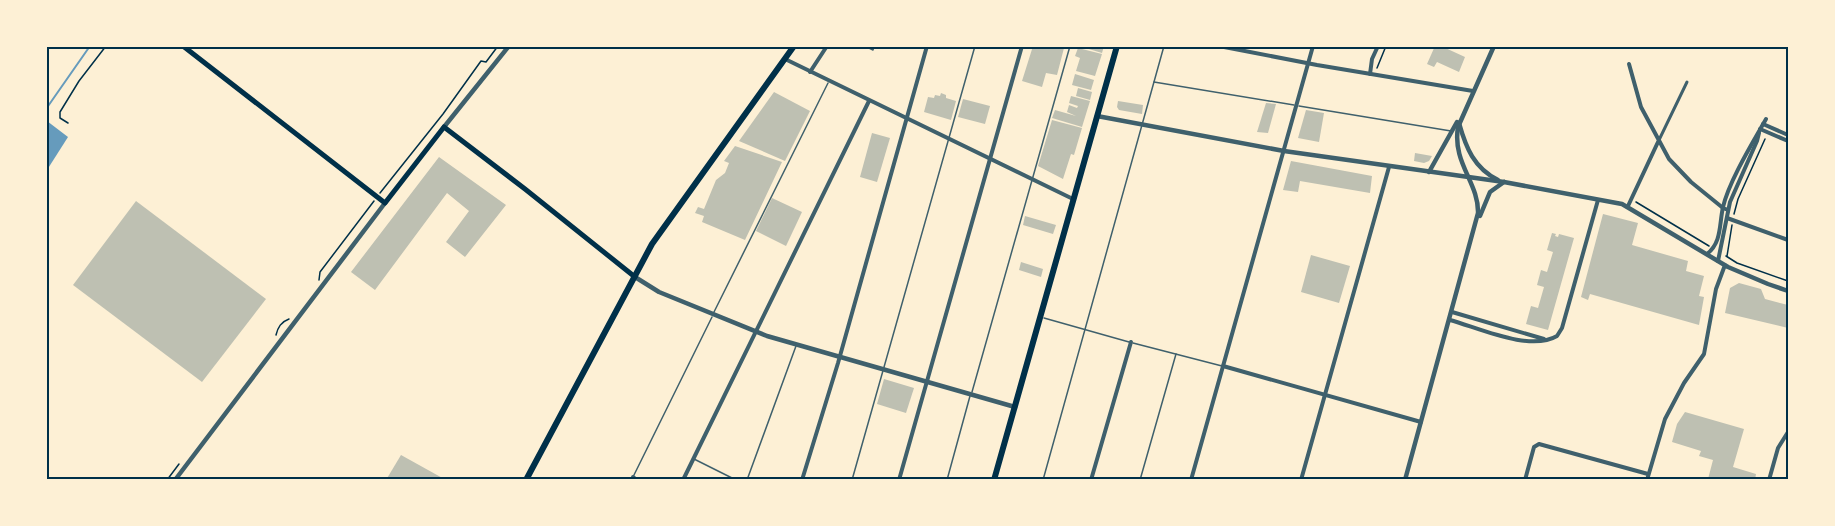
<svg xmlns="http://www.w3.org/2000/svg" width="1835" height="526" font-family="Jost,sans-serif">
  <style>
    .water { fill: #669bbc }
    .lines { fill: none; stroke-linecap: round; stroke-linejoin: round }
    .stream { stroke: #669bbc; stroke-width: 2 }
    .building { fill: #bec0b2 }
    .path { stroke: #003049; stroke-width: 1.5 }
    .service { stroke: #3f606c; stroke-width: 1.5 }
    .pedestrian { stroke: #3f606c; stroke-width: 3 }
    .minor { stroke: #3f606c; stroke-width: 4 }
    .tertiary { stroke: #3f606c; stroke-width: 4.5 }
    .secondary { stroke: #003049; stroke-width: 5 }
    .primary { stroke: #003049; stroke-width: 6 }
    .neatline { fill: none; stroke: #003049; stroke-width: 2 }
  </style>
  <rect width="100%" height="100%" fill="#fdf0d5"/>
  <path class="water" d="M47 121 68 137 47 170Z"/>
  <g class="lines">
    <path class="stream" d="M46 109 90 46"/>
  </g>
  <g class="building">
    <path d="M1033 46 1064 48 1057 75 1046 73 1042 87 1022 81Z"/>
    <path d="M1079 46H1104L1102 53Z"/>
    <path d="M1435 46H1441L1465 57 1459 72 1437 62 1434 67 1427 64Z"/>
    <path d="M1078 48 1102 54 1095 76 1076 71 1080 58 1075 56Z"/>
    <path d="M1075 74 1094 80 1091 90 1072 85Z"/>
    <path d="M1078 88 1092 92 1090 100 1076 96Z"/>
    <path d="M774 92 810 111 785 161 739 141Z"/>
    <path d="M941 93 946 95V98L956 101 951 120 924 112 928 97 934 98 935 95 940 96Z"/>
    <path d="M1071 96 1090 101 1082 127 1052 118 1055 110 1076 116 1067 112 1069 105 1077 108 1078 106 1069 103Z"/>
    <path d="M963 99 990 106 985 124 958 117Z"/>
    <path d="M1118 101 1143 105 1142 114 1119 110 1117 107Z"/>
    <path d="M1266 103 1276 104 1268 133 1257 132Z"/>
    <path d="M1306 110 1324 113 1319 142 1298 138Z"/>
    <path d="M1052 120 1082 128 1074 155 1071 154 1063 179 1038 166Z"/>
    <path d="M872 133 890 138 877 182 860 177Z"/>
    <path d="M735 146 782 162 745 240 702 222 704 216 695 213 698 207 704 209 716 180 725 173 729 163 724 161Z"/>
    <path d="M1415 153 1432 156 1429 161 1424 163 1414 161Z"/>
    <path d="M439 157 506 205 465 257 446 242 469 211 447 193 375 290 351 272Z"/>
    <path d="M1291 161 1372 176 1370 193 1300 181 1298 192 1283 190Z"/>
    <path d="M772 198 802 212 786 246 756 231Z"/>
    <path d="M136 201 266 299 202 382 73 285Z"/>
    <path d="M1603 214 1638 223 1632 245 1688 261 1686 271 1704 276 1699 296 1704 297 1699 325 1590 294 1588 300 1581 297Z"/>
    <path d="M1025 216 1056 225 1053 234 1023 225Z"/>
    <path d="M1552 233 1556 234 1555 236 1558 237 1559 234 1574 238 1548 330 1526 324 1531 306 1538 308 1544 287 1537 285 1541 270 1547 272 1553 252 1547 250Z"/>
    <path d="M1311 255 1350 266 1339 303 1301 292Z"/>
    <path d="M1021 262 1043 269 1041 277 1019 270Z"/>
    <path d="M1739 283 1761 289 1765 299 1788 305V328L1725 313 1730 288Z"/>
    <path d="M884 379 914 388 906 413 877 404Z"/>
    <path d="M1685 412 1744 429 1733 467 1756 474 1755 480 1708 479 1713 460 1699 456 1701 451 1672 442 1677 424Z"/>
    <path d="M401 455 446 480H386Z"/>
  </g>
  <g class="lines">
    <g class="path">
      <path d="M1377 68 1386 46"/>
      <path d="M68 123 60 118V112L79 81 106 46"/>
      <path d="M380 193 443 114 481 61 486 62 498 46"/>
      <path d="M1636 202 1709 246"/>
      <path d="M1734 214 1738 199 1765 139"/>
      <path d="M1726 256 1737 263 1788 281"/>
      <path d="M1727 256 1732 225"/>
      <path d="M319 280 320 272 374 201"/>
      <path d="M276 335C278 327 281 322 289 319"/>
      <path d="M167 480 179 464"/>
    </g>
    <g class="service">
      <path d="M865 46 873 50 874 46"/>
      <path d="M1154 82 1294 105"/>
      <path d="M1299 106 1451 131"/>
      <path d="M714 312 828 83"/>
      <path d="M1044 318 1129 342"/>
      <path d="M1133 343 1222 366"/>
      <path d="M972 392 1070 46"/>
      <path d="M694 459 736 480"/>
      <path d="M633 477 712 317"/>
      <path d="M747 480 796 346"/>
      <path d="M852 480 975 46"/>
      <path d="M947 480 970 396"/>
      <path d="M1043 480 1164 46"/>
      <path d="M1140 480 1176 354"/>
    </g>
    <g class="pedestrian">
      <path d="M1627 46 1628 47"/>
      <path d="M1659 140 1687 82"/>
    </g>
    <g class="minor">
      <path d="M1219 46 1317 65 1473 91"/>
      <path d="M785 59 1073 199"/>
      <path d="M1629 64 1641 107 1669 159 1691 182 1723 208 1728 210"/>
      <path d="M810 72 827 46"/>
      <path d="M1370 74 1372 59 1378 46"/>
      <path d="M1763 124 1788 135"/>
      <path d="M1760 129 1788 141"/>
      <path d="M1628 206 1658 142"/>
      <path d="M1727 218 1788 240"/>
      <path d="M1707 254C1722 242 1719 225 1723 207 1729 181 1753 142 1766 119"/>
      <path d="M1718 261 1730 202 1757 141 1759 133"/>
      <path d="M1452 312 1544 339"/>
      <path d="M1450 320C1479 328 1530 352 1557 336L1562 328 1598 200"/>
      <path d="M1223 366 1421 422"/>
      <path d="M633 477 637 480"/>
      <path d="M683 480 869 101"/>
      <path d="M802 480 838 363 927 46"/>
      <path d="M899 480 1022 46"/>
      <path d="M1091 480 1131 342"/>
      <path d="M1191 480 1313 46"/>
      <path d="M1301 480 1389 167"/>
      <path d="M1525 480 1534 447 1539 444 1648 474"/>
      <path d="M1647 480 1665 419 1684 383 1704 354 1716 289 1725 265"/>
      <path d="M1769 480 1778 448 1788 432"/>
    </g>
    <g class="tertiary">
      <path d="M1097 116 1284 151 1504 182 1622 204 1728 267 1768 284 1788 291"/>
      <path d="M1459 123C1466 148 1474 168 1498 180"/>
      <path d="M444 127 509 46"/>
      <path d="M1429 172 1457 122"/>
      <path d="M1480 216 1490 192 1504 182"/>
      <path d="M635 277 659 292 767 336 1015 407"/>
      <path d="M175 480 385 203"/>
      <path d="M1405 480 1478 213C1479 183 1452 163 1458 127L1494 46"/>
    </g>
    <path class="secondary" d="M183 46 385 203 444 127 525 189 635 277"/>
    <g class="primary">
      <path d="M526 480 652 244 794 46"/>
      <path d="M994 480 1117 46"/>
    </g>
  </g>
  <rect width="1835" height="526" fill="none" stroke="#fdf0d5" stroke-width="96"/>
  <rect x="48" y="48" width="1739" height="430" class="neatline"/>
</svg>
